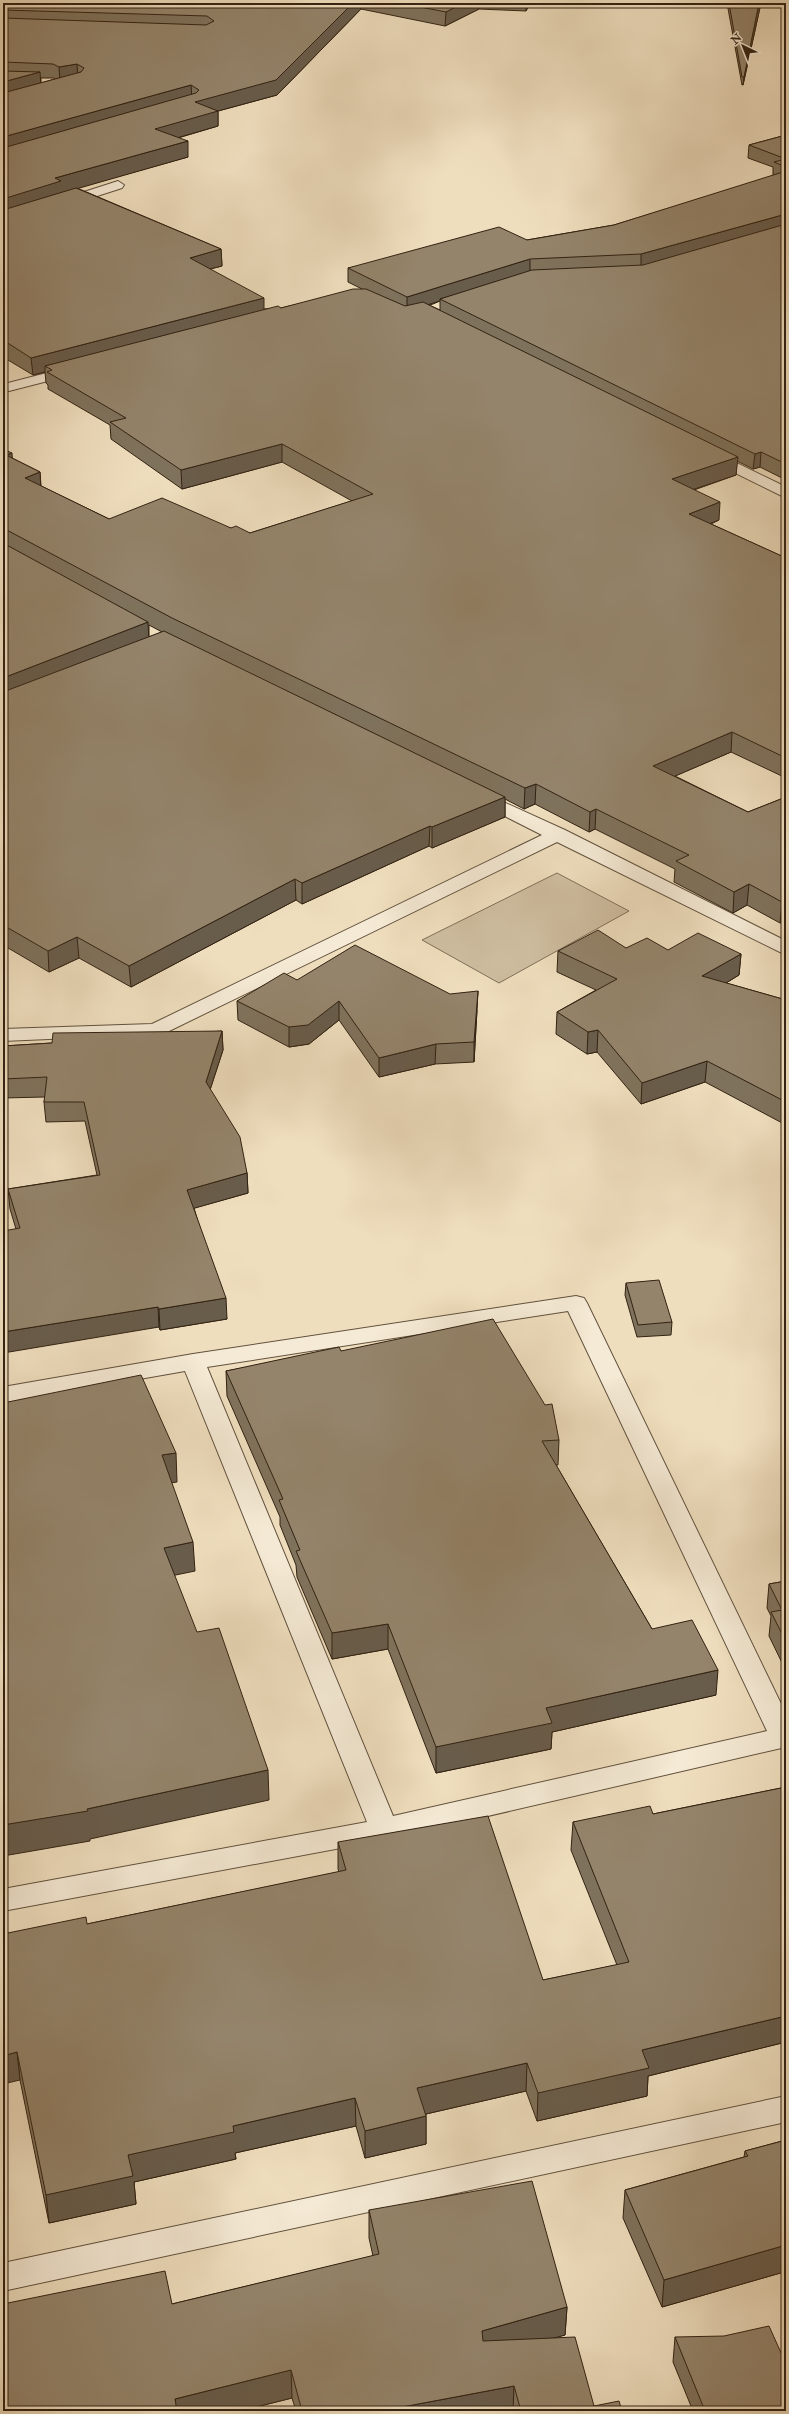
<svg xmlns="http://www.w3.org/2000/svg" width="789" height="2414" font-family="'IM FELL Double Pica',serif">
  <style>
    .green { fill: #cfbea1; stroke: #80705a }
    .lines { fill: none; stroke-linecap: round; stroke-linejoin: round }
    .street-casing { stroke: #61513d; stroke-width: 2 }
    .street { fill: #f5ead5; fill-rule: evenodd }
    .wall { fill: #7f725c; stroke: #322212; fill-rule: evenodd }
    .shaded-wall { fill: #685c4b; stroke: #322212 }
    .building { fill: #94846b; stroke: #322212 }
  </style>
  <rect width="100%" height="100%" fill="#efdebe"/>
  <filter id="stains"><feTurbulence type="fractalNoise" baseFrequency=".005" numOctaves="4"/><feColorMatrix values="0 0 0 0 .2 0 0 0 0 .09 0 0 0 0 .02 0 0 0 .5 -.17"/></filter>
  <radialGradient id="worn" r=".72"><stop offset=".6" stop-color="#630" stop-opacity="0"/><stop offset="1" stop-color="#630" stop-opacity=".3"/></radialGradient>
  <path class="green" d="M557 873 629 911 499 983 422 940Z"/>
  <g class="lines">
    <defs>
      <g id="street">
        <path d="M118 181 124 185 122 188 63 207 57 203 59 200Z"/>
        <path d="M74 366 79 367 81 370 79 373 9 391 3 389 4 384Z"/>
        <path d="M710 450 786 487V498L705 458 702 455 705 452Z"/>
        <path d="M477 790 565 830 786 941V955L557 842 163 1034 3 1041V1029L152 1024 542 835 471 799 468 795 471 791Z"/>
        <path d="M576 1296 584 1298 587 1303 786 1714V1747L384 1840 3 1911V1889L367 1822 185 1371 3 1403V1387L193 1354ZM568 1311 767 1731 393 1816 207 1367Z"/>
        <path d="M786 2096V2122L3 2291V2263Z"/>
      </g>
    </defs>
    <use href="#street" class="street-casing"/>
    <use href="#street" class="street"/>
  </g>
  <g class="wall">
    <path d="M3 3H530L526 11 479 9 445 26 361 9 277 95 218 111V126L178 138 188 157 77 188 221 249 222 266 210 269 264 309 281 308 362 289 348 282V268L527 240 614 225 773 176V167L748 158 749 145 786 135V480L760 467 753 469 737 461 736 475 694 490 719 520 711 524 786 558V778L731 752 675 776 748 812 786 797V920L780 923 747 905 733 913 674 882 675 869 595 829 589 832 535 804 524 809 505 799V817L432 848 429 846 302 904 296 900 131 987 79 958 49 972 3 945V449L12 458 40 472 41 486 109 519 231 528 250 533 352 501 282 462 182 489 111 439 110 425 48 389V385L46 383 45 372 33 375 3 357ZM41 78H54L55 79 41 83ZM440 301V310L429 305 433 304ZM149 625 162 632 149 637Z"/>
    <path d="M727 3H761L743 85H742Z"/>
    <path d="M626 948 741 954 739 975 726 983 786 1000V1125L705 1082 641 1104 597 1052 587 1054 556 1034 557 1012 596 990 557 972 558 951Z"/>
    <path d="M297 980 477 1010 474 1062 435 1064 379 1077 339 1020 309 1044 289 1047 238 1020 237 1001Z"/>
    <path d="M222 1031 223 1050 210 1090 247 1173 248 1193 194 1208 227 1319 160 1330 159 1327 16 1229 10 1209 8 1189 97 1175 85 1121 46 1122 44 1102 45 1097 3 1098V1046L52 1043Z"/>
    <path d="M626 1283 672 1322 671 1335 637 1337 625 1295Z"/>
    <path d="M341 1351 559 1440 558 1465H556L652 1629 716 1695 552 1732 551 1749 436 1773 388 1649 332 1659 297 1577 296 1565 280 1525V1517L227 1396 226 1371Z"/>
    <path d="M786 1581V1671L769 1636 771 1616 767 1608 769 1584Z"/>
    <path d="M786 1787V2042L648 2076 647 2096 537 2121 526 2091 426 2114V2144L365 2158 356 2126 235 2153 236 2159 134 2182 136 2204 49 2223 20 2080 3 1934 87 1924 339 1872 338 1869V1842L543 1980 617 1965 571 1850 573 1822 653 1814Z"/>
    <path d="M786 2140V2276L784 2272 662 2307 623 2218 625 2190 744 2157 745 2151Z"/>
    <path d="M369 2210 567 2307 565 2335 553 2338 594 2406 622 2411H296L292 2398 240 2411H3L172 2304 373 2256 369 2238Z"/>
    <path d="M675 2337 786 2411H693L673 2362Z"/>
  </g>
  <g class="shaded-wall">
    <path d="M353 3H361V9L277 95 218 111V126L156 144 155 129 195 102Z"/>
    <path d="M463 3H479V9L445 26 446 12Z"/>
    <path d="M526 3H530L526 11Z"/>
    <path d="M759 3H761L743 85 744 77Z"/>
    <path d="M77 64 78 79 60 82 59 67Z"/>
    <path d="M40 72 41 87 3 97V82Z"/>
    <path d="M191 85 192 100 3 152V137Z"/>
    <path d="M188 141V157L62 193 3 216V199L55 178Z"/>
    <path d="M786 214V227L641 269V254Z"/>
    <path d="M221 249 222 266 190 274V258Z"/>
    <path d="M530 259V274L440 299V301L407 311V297Z"/>
    <path d="M264 298V315L45 366V372L33 375 31 358Z"/>
    <path d="M282 444V462L182 489 181 470Z"/>
    <path d="M761 452 760 467 753 469 755 454Z"/>
    <path d="M12 453 13 471 6 455Z"/>
    <path d="M738 457 736 475 671 497 672 479Z"/>
    <path d="M40 472 41 491 25 478Z"/>
    <path d="M720 502 719 520 688 532 689 514Z"/>
    <path d="M148 622 149 642 3 698V678Z"/>
    <path d="M732 732 731 752 652 786 653 766Z"/>
    <path d="M536 784 535 804 524 809 525 788Z"/>
    <path d="M505 797V817L432 848V827Z"/>
    <path d="M596 809 595 829 589 832 590 812Z"/>
    <path d="M430 826 429 846 302 904V883Z"/>
    <path d="M295 879 296 900 131 987 129 966Z"/>
    <path d="M749 884 747 905 733 913 734 892Z"/>
    <path d="M786 900V920L780 923 782 902Z"/>
    <path d="M77 937 79 958 49 972 48 951Z"/>
    <path d="M741 954 739 975 701 998 702 976Z"/>
    <path d="M478 991 477 1010 474 1062V1042Z"/>
    <path d="M339 1001V1020L309 1044 289 1047V1027Z"/>
    <path d="M598 1030 597 1052 587 1054 588 1032Z"/>
    <path d="M222 1031 223 1050 206 1102V1082Z"/>
    <path d="M436 1044 435 1064 379 1077V1058Z"/>
    <path d="M707 1061 705 1082 641 1104 642 1083Z"/>
    <path d="M247 1173 248 1193 188 1210 187 1190Z"/>
    <path d="M226 1298 227 1319 160 1330 159 1309Z"/>
    <path d="M158 1307 159 1327 3 1353V1332Z"/>
    <path d="M176 1453 177 1482 164 1484 162 1455Z"/>
    <path d="M193 1542 195 1571 166 1577 164 1548Z"/>
    <path d="M388 1624V1649L332 1659V1633Z"/>
    <path d="M718 1670 716 1695 552 1732 551 1749 436 1773V1747L546 1708Z"/>
    <path d="M268 1770 269 1800 90 1839V1841L3 1856V1825L87 1809Z"/>
    <path d="M786 2016V2042L648 2076 647 2096 537 2121 538 2093 642 2050Z"/>
    <path d="M17 2052 20 2080 3 2084V2056Z"/>
    <path d="M527 2063 526 2091 417 2116V2088Z"/>
    <path d="M355 2098 356 2126 235 2153 236 2159 134 2182 136 2204 49 2223 46 2195 128 2155 233 2126Z"/>
    <path d="M426 2116V2144L365 2158V2131Z"/>
    <path d="M786 2245V2258L784 2272 662 2307 664 2280Z"/>
    <path d="M567 2307 565 2335 481 2359 482 2331Z"/>
    <path d="M291 2370 292 2398 240 2411H176L175 2399Z"/>
    <path d="M514 2386 513 2411H381Z"/>
  </g>
  <g class="building">
    <path d="M3 3H353L276 80 195 102 218 111 155 129 188 141 55 178 61 181 3 199V148L196 93 199 90 191 85 3 137V93L81 72 84 68 77 64 59 67 53 64 3 62V18L206 25 214 21 207 16 3 10Z"/>
    <path d="M400 3H463L446 12Z"/>
    <path d="M729 3H759L744 77H742Z"/>
    <path d="M3 71 40 72 3 82Z"/>
    <path d="M786 135V159L749 145Z"/>
    <path d="M786 159V167L774 162Z"/>
    <path d="M786 171V214L641 254 530 259 407 297 348 268 499 227 527 240 614 225Z"/>
    <path d="M76 188 221 249 190 258 264 298 31 358 3 340V210Z"/>
    <path d="M786 224V464L761 452 755 454 440 299 532 270 643 265Z"/>
    <path d="M353 289H366L405 306 423 302 738 457 672 479 720 502 689 514 786 558V758L732 732 653 766 748 812 786 797V900L782 902 749 884 734 892 676 861 689 855 596 809 590 812 536 784 525 788 172 618 3 528V449L12 453 6 455 40 472 25 478 109 519 162 498 231 528 236 526 250 533 373 494 282 444 181 470 110 422 126 418 47 372 52 370 45 366 278 306 281 308Z"/>
    <path d="M3 543 148 622 3 678Z"/>
    <path d="M164 631 505 797 432 827 430 826 302 883 295 879 129 966 77 937 48 951 3 925V692Z"/>
    <path d="M598 930 626 948 647 938 668 950 698 933 741 954 702 976 786 1000V1102L707 1061 642 1083 598 1030 588 1032 557 1012 617 979 558 951Z"/>
    <path d="M355 945 450 994 478 991 474 1042 436 1044 379 1058 339 1001 308 1025 289 1027 237 1001 284 973 297 980Z"/>
    <path d="M222 1031 206 1082 240 1137 247 1173 187 1190 226 1298 159 1309 158 1307 3 1332V1231L20 1228 8 1189 100 1175 84 1102H44L47 1077 3 1079V1046L52 1043 53 1033Z"/>
    <path d="M659 1280 672 1322 638 1325 626 1283Z"/>
    <path d="M493 1319 545 1405 552 1404 559 1440 542 1441 652 1629 692 1620 718 1670 546 1708 552 1723 436 1747 388 1624 332 1633 296 1551 300 1550 279 1500 283 1499 226 1371 339 1347 341 1351Z"/>
    <path d="M141 1375 176 1453 162 1455 193 1542 164 1548 197 1632 219 1628 268 1770 87 1809 88 1811 3 1825V1403Z"/>
    <path d="M786 1581V1642L771 1612 782 1610 769 1584Z"/>
    <path d="M786 1787V2016L642 2050 649 2068 538 2093 527 2063 417 2088 426 2116 365 2131 355 2098 233 2126 234 2132 128 2155 133 2176 46 2195 17 2052 3 2056V1934L86 1917 87 1924 346 1870 338 1842 488 1816 543 1980 629 1962 573 1822 650 1806 653 1814Z"/>
    <path d="M786 2140V2245L664 2280 625 2190 748 2156 745 2151Z"/>
    <path d="M532 2181 567 2307 482 2331 483 2341 575 2337 594 2406 619 2401 622 2411H521L514 2386 381 2411H302L291 2370 175 2399 177 2411H3V2304L165 2271 172 2304 379 2254 369 2210Z"/>
    <path d="M769 2326 786 2364V2411H705L675 2337 724 2336Z"/>
  </g>
  <rect width="789" height="2414" fill="none" stroke="#efdebe" stroke-width="16"/>
  <rect x="4" y="4" width="781" height="2406" fill="none" stroke="#322212" stroke-width="2"/>
  <rect x="8" y="8" width="773" height="2398" fill="none" stroke="#322212"/>
  <g transform="translate(743 46) rotate(317)" stroke="#f5ead5" stroke-width="3" paint-order="stroke">
  <path d="M0-3L7 15L0 10L-7 15Z" fill="#322212"/>
  <text y="-6" font-size="11" font-weight="bold" text-anchor="middle" fill="#322212">N</text>
  </g>
  <rect width="100%" height="100%" filter="url(#stains)"/>
  <rect width="100%" height="100%" fill="url(#worn)"/>
</svg>
